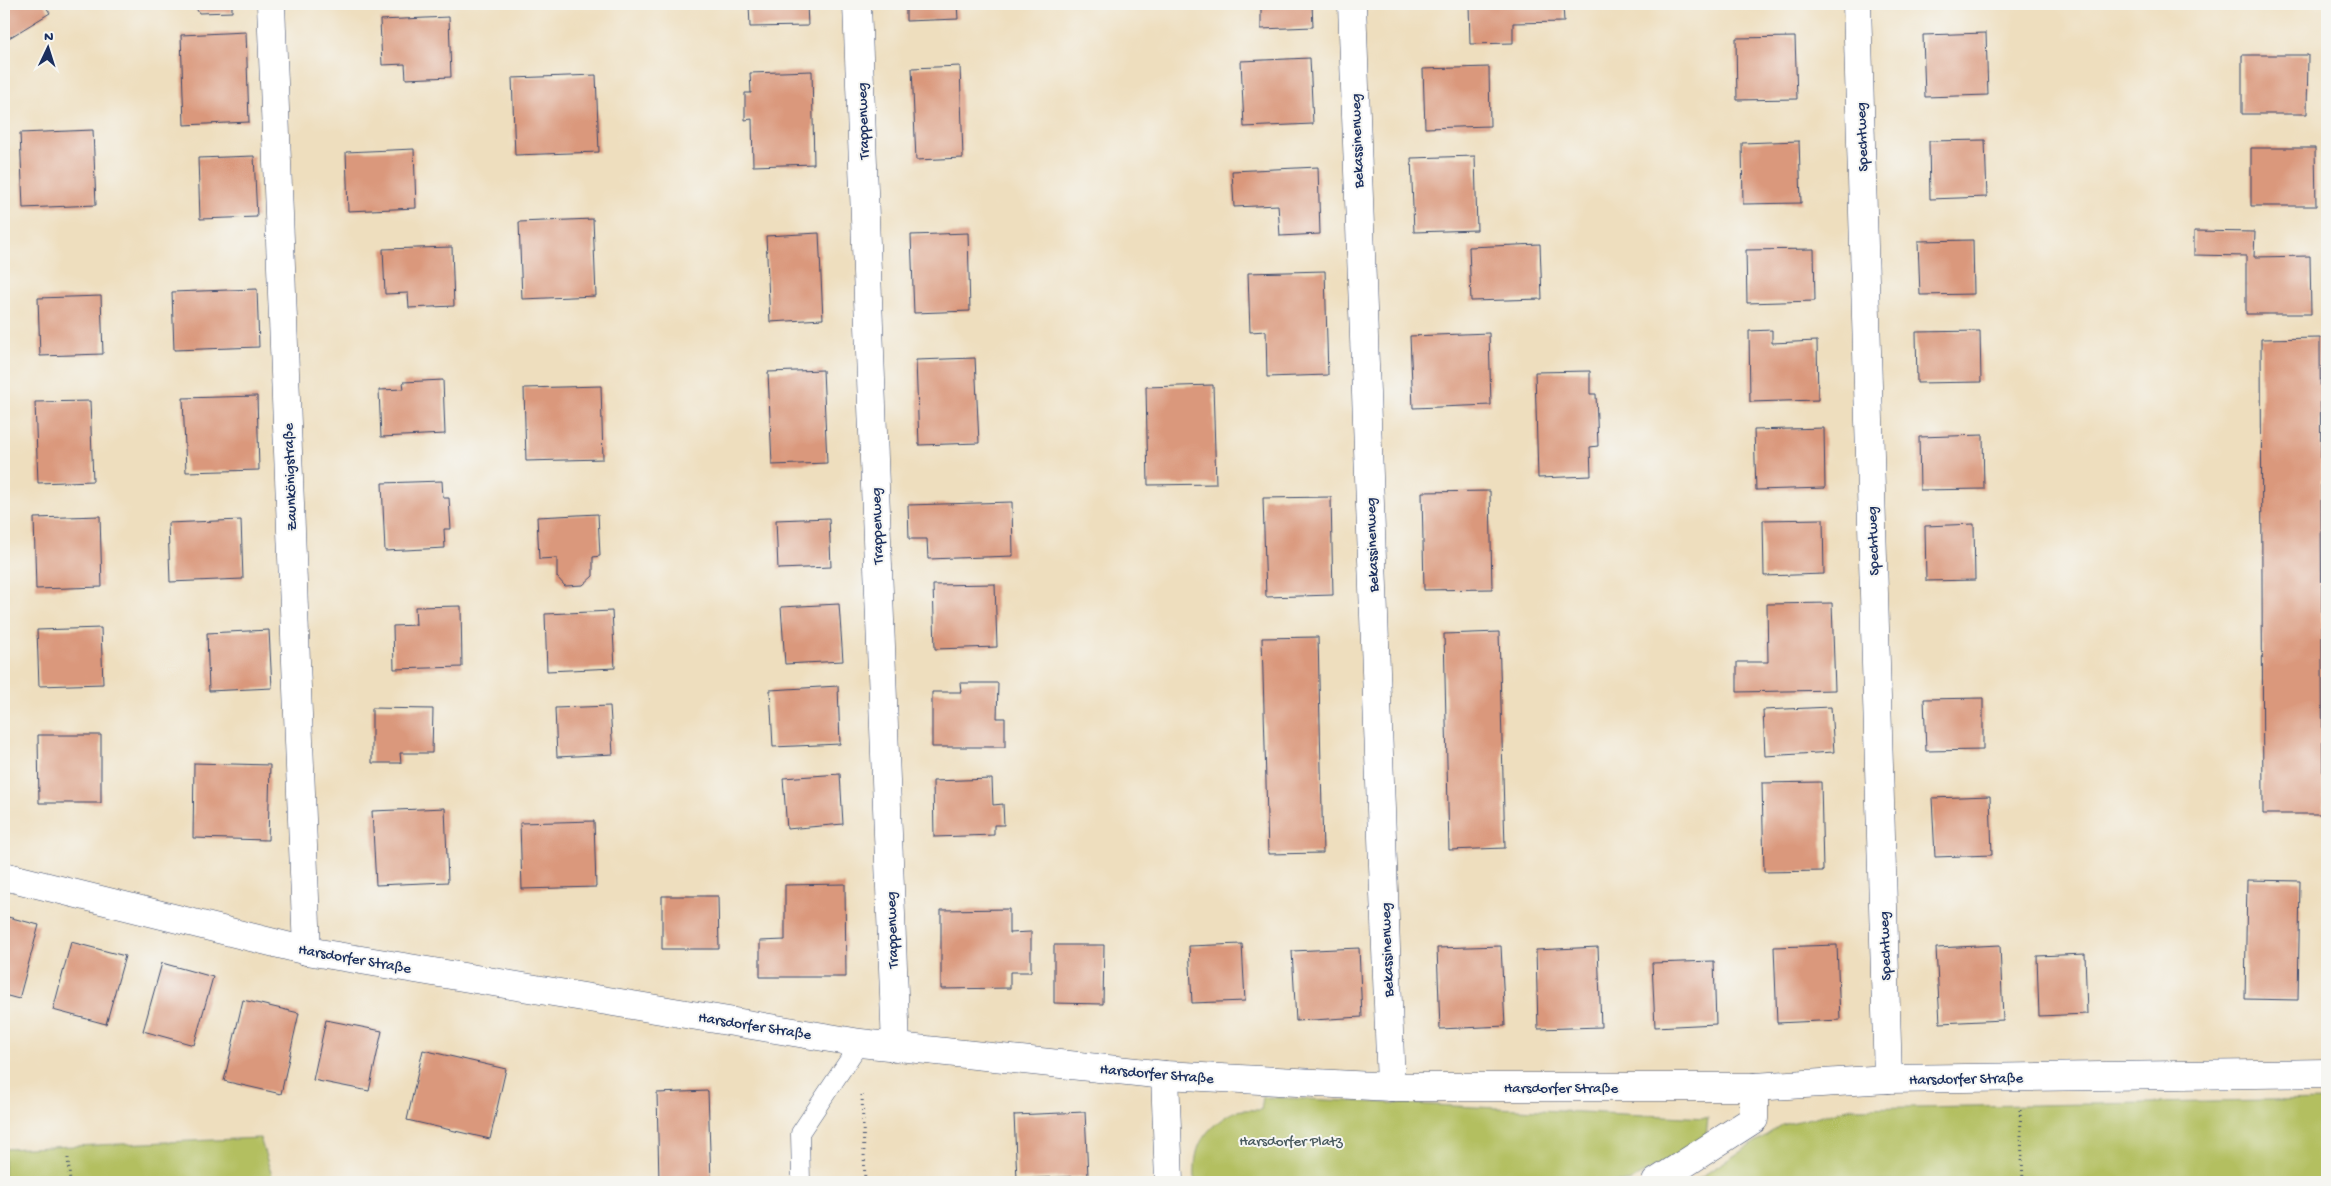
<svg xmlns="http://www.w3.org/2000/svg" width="2331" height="1186" font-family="'Gochi Hand',sans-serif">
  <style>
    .green { fill: #b3bf61; stroke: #677760 }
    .building { fill: #da987c }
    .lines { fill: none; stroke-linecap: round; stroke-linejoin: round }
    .lane-casing { stroke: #3b496c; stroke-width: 19 }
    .street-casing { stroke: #3b496c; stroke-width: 29 }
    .path { stroke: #3b496c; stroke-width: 3; stroke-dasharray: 1 4; stroke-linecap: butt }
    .lane { stroke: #fff; stroke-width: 18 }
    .street { stroke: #fff; stroke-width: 28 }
    .labels { text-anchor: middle; stroke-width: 4; stroke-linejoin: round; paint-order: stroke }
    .street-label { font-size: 15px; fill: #1b2f5e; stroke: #f6f6f2 }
    .park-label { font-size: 15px; fill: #495a5f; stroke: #f6f6f2 }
  </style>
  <rect width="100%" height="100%" fill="#f6f6f2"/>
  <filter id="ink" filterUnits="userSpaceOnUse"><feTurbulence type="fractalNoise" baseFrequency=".02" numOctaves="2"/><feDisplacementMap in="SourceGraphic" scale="10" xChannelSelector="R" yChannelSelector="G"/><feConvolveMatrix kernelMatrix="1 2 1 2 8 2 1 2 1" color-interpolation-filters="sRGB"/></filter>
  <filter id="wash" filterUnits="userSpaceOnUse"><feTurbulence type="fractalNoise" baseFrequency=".0096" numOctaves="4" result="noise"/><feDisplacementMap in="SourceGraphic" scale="20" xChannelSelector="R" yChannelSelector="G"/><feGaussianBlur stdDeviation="1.12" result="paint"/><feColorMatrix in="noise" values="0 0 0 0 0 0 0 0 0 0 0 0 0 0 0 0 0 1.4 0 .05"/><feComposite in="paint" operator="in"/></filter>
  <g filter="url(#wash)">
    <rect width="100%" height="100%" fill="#eedebe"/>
    <g class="green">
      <path d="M1263 1097 1708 1118 1706 1137 1629 1182H1195C1194 1157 1196 1140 1217 1123 1223 1118 1230 1113 1237 1111 1244 1109 1254 1110 1261 1110Z"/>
      <path d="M2327 1100V1182H1693L1782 1125 1852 1108Z"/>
      <path d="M260 1138 274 1182H4V1149Z"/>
    </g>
    <g id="blocks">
      <g class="building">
        <path d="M4 4H44L50 13 4 41Z"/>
        <path d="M193 4H232V12L199 13Z"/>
        <path d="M749 4H807L808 26 750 27Z"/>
        <path d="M906 4H957L958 19 906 21Z"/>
        <path d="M1261 4H1312L1313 27 1261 29Z"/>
        <path d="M1469 4H1563L1564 22 1513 23V43L1470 44Z"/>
        <path d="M449 17 451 77 406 79 405 64 382 65 380 20Z"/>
        <path d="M246 32 249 122 184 125 181 35Z"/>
        <path d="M1986 33 1988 95 1925 97 1923 35Z"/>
        <path d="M1795 37 1797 99 1737 100 1736 38Z"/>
        <path d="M2242 55H2308L2307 114H2242Z"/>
        <path d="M1310 58 1313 124 1244 127 1241 61Z"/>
        <path d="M960 66 963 158 916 160 912 68Z"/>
        <path d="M1489 67 1490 126 1425 128 1423 69Z"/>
        <path d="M812 71 814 164 753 166 752 119 745 120V93H751L750 73Z"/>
        <path d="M596 75 599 152 515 155 512 78Z"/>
        <path d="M93 130 96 205 23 208 20 133Z"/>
        <path d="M1985 140 1987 197 1930 199 1929 141Z"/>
        <path d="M1799 141 1801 203 1743 204 1742 143Z"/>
        <path d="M2251 148H2315L2316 206H2251Z"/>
        <path d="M414 149 416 208 348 211 346 152Z"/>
        <path d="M254 156 257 217 200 219 198 158Z"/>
        <path d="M1475 156 1477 230 1414 232 1411 158Z"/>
        <path d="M1318 167 1320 234 1280 236 1278 205 1234 207 1232 171Z"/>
        <path d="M593 219 596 296 522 299 519 222Z"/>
        <path d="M2194 231 2255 232 2254 257 2310 256 2311 314H2246V256L2194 255Z"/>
        <path d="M819 233 823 319 770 322 766 236Z"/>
        <path d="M968 233 970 311 914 313 911 235Z"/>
        <path d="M1973 240 1974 294 1920 295 1918 241Z"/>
        <path d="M1540 244 1542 299 1471 301 1469 247Z"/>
        <path d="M452 247 454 306 409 308 408 293 385 294 383 249Z"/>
        <path d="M1814 249 1815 301 1747 303 1746 250Z"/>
        <path d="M1325 271 1328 375 1267 377 1266 331 1250 332 1248 273Z"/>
        <path d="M257 289 259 347 174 350 172 292Z"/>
        <path d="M101 296 103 354 40 356 38 298Z"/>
        <path d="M1772 330V343L1817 341 1818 400 1750 402 1749 331Z"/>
        <path d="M1980 331 1981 382 1917 383 1916 332Z"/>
        <path d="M1489 333 1491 405 1413 408 1410 336Z"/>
        <path d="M2320 338 2323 814H2263L2261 339Z"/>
        <path d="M975 358 979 443 919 445 916 360Z"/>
        <path d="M823 370 827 463 772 465 768 372Z"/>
        <path d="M1590 371V394H1596L1598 446 1590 447 1591 476 1538 478 1535 372Z"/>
        <path d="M443 380 445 434 381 437 379 390 404 389 403 382Z"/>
        <path d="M1213 385 1216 484 1148 485 1146 387Z"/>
        <path d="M601 386 603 459 526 461 524 388Z"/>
        <path d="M257 396 259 470 186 472 183 398Z"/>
        <path d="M90 401 93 481 38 483 35 402Z"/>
        <path d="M1824 428 1825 488 1756 490 1754 430Z"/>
        <path d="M1983 435 1984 489 1920 490 1919 437Z"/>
        <path d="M442 481 443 498H449L451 529H444L445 548 385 551 382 483Z"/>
        <path d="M1490 491 1492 589 1424 590 1422 492Z"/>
        <path d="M1331 497 1333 595 1266 597 1263 498Z"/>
        <path d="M1012 502 1013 556 928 559 927 539H909L908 505Z"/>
        <path d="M598 514 600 556 593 557V576L583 585 565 586 557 577V558L539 559 537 517Z"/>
        <path d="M100 516 102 587 36 589 34 518Z"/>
        <path d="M829 518 831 567 778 569 776 520Z"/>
        <path d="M1823 519 1824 574 1764 576 1763 520Z"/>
        <path d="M241 520 243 579 170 582 168 523Z"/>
        <path d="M1974 524 1975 580 1926 581 1925 526Z"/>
        <path d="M995 584 997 647 935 649 933 585Z"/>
        <path d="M1832 603 1835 690 1737 692V662H1768L1767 604Z"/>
        <path d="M839 604 843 661 785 664 781 607Z"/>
        <path d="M461 606 462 667 394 669 393 626 416 625 415 607Z"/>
        <path d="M612 611 615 668 547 671 545 614Z"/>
        <path d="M101 628 103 684 39 686 37 630Z"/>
        <path d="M269 630 272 688 209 691 207 633Z"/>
        <path d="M1499 632 1505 848 1449 850 1444 634Z"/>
        <path d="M1318 637 1323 853 1268 854 1262 638Z"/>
        <path d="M960 683H998L997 718H1005V747H932V692H961Z"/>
        <path d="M838 686 840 744 773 747 770 690Z"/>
        <path d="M1983 698V750L1926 751 1924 699Z"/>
        <path d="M610 706 613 754 557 757 555 708Z"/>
        <path d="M1831 707 1834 752 1765 756 1763 710Z"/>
        <path d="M372 708 433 709 432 753H400L401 763H372Z"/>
        <path d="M38 735H101V803H39Z"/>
        <path d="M194 763 270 765 268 840 193 838Z"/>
        <path d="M840 774 843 824 787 829 783 778Z"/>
        <path d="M992 779 993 805 1003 804 1004 825H994V835L934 837 933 781Z"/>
        <path d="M1821 782 1823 871 1764 872 1762 783Z"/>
        <path d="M1990 796 1992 855 1935 857 1932 798Z"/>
        <path d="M445 808 448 882 376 885 372 811Z"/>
        <path d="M594 821 596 887 522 889 520 823Z"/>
        <path d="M2247 880 2300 881 2298 1000 2245 999Z"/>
        <path d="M845 884 846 977H760V941L785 940V885Z"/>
        <path d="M662 896H718L719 949H662Z"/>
        <path d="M1009 909V933L1031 932V972H1010V988L941 989V910Z"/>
        <path d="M4 916 39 925 19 999 4 995Z"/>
        <path d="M71 942 125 956 106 1024 53 1010Z"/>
        <path d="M1242 944 1245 1001 1192 1003 1189 946Z"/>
        <path d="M1054 945H1104L1103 1004 1054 1003Z"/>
        <path d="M1837 945 1840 1020 1777 1023 1774 947Z"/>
        <path d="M2000 945 2003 1020 1940 1023 1936 948Z"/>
        <path d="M1501 946 1505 1026 1440 1029 1437 948Z"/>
        <path d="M1598 947 1601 1027 1538 1029 1536 950Z"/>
        <path d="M1359 948 1362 1017 1296 1021 1292 951Z"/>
        <path d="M2085 954 2087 1014 2039 1016 2037 956Z"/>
        <path d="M1714 961 1716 1024 1655 1027 1652 963Z"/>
        <path d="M162 963 213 977 194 1045 143 1031Z"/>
        <path d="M243 1000 299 1013 281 1094 224 1081Z"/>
        <path d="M326 1020 382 1031 369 1091 313 1080Z"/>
        <path d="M423 1050 506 1069 490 1139 407 1120Z"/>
        <path d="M708 1091 711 1182H659L657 1093Z"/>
        <path d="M1085 1112 1088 1176 1017 1179 1014 1115Z"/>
      </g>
    </g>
  </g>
  <g filter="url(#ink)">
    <use href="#blocks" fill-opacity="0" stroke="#3b496c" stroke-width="1"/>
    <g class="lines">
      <defs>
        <path id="lane" d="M801 1182 800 1133 860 1043"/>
        <g id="street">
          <path d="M271 4 307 951"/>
          <path d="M857 4 896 1048"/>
          <path d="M1352 4 1391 1087"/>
          <path d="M1857 4 1888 1079"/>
          <path d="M4 876 307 951 860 1043 1165 1075 1391 1087H1754L1888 1079 2327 1073"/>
          <path d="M1165 1075 1169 1182"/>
          <path d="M1656 1182 1754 1119V1087"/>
        </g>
      </defs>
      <use href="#lane" class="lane-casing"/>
      <use href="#street" class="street-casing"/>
      <g class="path">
        <path d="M862 1095 865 1182"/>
        <path d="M2020 1110 2023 1182"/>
        <path d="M68 1158 70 1182"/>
      </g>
      <use href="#lane" class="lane"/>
      <use href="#street" class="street"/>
    </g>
  </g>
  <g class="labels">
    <g class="street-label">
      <text transform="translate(862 121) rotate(-92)" y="5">Trappenweg</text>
      <text transform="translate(1861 137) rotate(-92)" y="5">Spechtweg</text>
      <text transform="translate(1356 141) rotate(-92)" y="5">Bekassinenweg</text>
      <text transform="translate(289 477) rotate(-92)" y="5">Zaunkönigstraße</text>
      <text transform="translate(876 526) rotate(-92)" y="5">Trappenweg</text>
      <text transform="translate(1872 541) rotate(-92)" y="5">Spechtweg</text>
      <text transform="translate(1371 545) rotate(-92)" y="5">Bekassinenweg</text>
      <text transform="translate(891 930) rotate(-92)" y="5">Trappenweg</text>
      <text transform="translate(1884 946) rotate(-92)" y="5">Spechtweg</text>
      <text transform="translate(1386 950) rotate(-92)" y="5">Bekassinenweg</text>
      <text transform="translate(355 958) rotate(10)" y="5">Harsdorfer Straße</text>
      <text transform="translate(755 1025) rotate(9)" y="5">Harsdorfer Straße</text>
      <text transform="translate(1157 1073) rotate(5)" y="5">Harsdorfer Straße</text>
      <text transform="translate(1966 1078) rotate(-1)" y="5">Harsdorfer Straße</text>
      <text x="1561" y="1092">Harsdorfer Straße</text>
    </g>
    <g class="park-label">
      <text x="1291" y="1145">Harsdorfer Platz</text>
    </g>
  </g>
  <rect width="2331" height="1186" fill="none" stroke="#f6f6f2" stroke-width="20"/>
  <g transform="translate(48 48) rotate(4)" stroke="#f6f6f2" stroke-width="4" paint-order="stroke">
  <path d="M0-4L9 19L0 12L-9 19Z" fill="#1b2f5e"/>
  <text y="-8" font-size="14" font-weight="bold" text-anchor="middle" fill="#1b2f5e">N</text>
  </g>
</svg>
